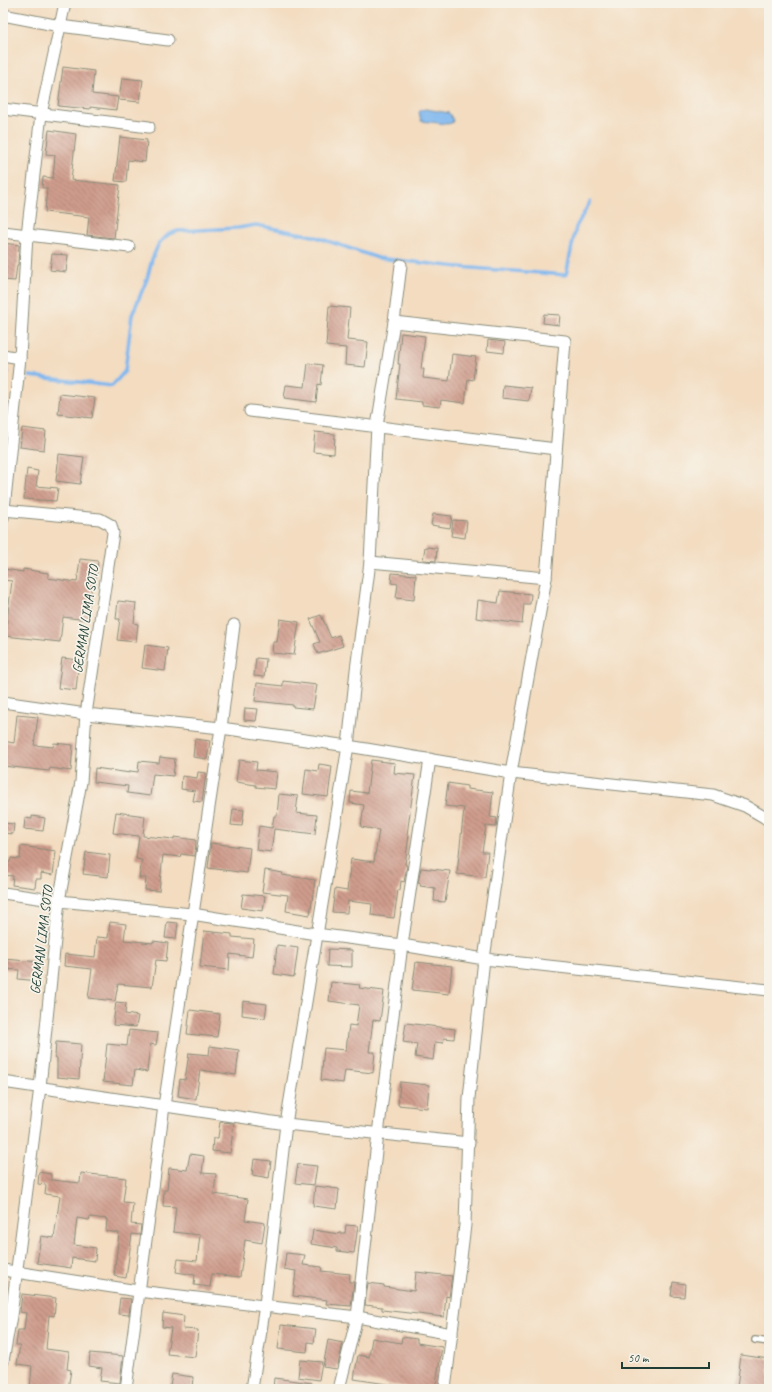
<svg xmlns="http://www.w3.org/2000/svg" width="772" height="1392" font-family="Caveat,sans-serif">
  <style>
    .water { fill: #7fb7ef; stroke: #4f7a92 }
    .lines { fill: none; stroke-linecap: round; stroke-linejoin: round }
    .stream { stroke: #7fb7ef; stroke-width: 3.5 }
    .building { fill: url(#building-back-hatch) }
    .service-casing { stroke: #898c7a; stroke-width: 8 }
    .minor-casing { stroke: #898c7a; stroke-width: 13 }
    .service { stroke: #fff; stroke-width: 5.5 }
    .minor { stroke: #fff; stroke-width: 11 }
    .labels { text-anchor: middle; stroke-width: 3.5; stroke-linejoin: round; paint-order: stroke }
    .street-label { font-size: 14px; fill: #1f3d34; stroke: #f7f3e8 }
  </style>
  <defs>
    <pattern id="building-back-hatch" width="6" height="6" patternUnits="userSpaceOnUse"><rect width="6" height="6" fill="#cf9c8c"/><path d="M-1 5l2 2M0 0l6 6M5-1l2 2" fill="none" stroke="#a78073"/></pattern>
  </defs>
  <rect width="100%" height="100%" fill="#f7f3e8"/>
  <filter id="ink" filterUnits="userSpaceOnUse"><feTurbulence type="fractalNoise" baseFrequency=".025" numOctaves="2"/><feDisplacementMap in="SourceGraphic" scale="8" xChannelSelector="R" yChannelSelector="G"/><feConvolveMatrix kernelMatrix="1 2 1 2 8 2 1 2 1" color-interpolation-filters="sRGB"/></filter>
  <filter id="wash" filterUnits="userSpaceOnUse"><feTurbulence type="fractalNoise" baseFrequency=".012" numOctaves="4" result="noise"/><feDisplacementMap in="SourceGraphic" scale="16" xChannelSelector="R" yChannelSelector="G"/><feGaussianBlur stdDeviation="0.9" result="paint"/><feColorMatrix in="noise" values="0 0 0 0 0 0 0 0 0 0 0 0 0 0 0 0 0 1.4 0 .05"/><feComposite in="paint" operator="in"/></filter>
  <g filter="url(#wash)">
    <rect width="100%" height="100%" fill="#f3dcc0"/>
    <path class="water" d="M426 109 449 113 453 120 452 123 447 124 421 121 419 112 421 110Z"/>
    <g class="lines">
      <g class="stream">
        <path d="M3 371 8 372"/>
        <path d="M30 376 112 386 125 371 132 315 147 279 152 259 159 243 169 234 178 231 238 228 256 225 313 236 378 258 459 267 566 275 576 227 590 202"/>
      </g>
    </g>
    <g id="blocks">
      <g class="building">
        <path d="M63 67 94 71 92 94 118 97 116 110 90 107V109L58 106Z"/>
        <path d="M122 78 143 80 140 102 119 100Z"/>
        <path d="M49 130 76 134 71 180 120 185 114 238 87 235 89 217 45 212 47 188H42L43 177 53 178 55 155 46 154Z"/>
        <path d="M120 137 147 140 145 162 128 160 126 182 115 181Z"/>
        <path d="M3 243 19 245 18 265H17L15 281 3 280Z"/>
        <path d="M52 254 68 255 66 272 50 270Z"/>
        <path d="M329 306 350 308 347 340 368 342 365 367 345 365 346 348 326 346Z"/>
        <path d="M544 314 560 315 559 325 543 323Z"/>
        <path d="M401 333 425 336 421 369H424L423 378 449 381 452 354 476 357 473 380 468 379 465 403 441 400 440 407 422 405V402L396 399 400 364H398Z"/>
        <path d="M488 340 505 342 504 353 487 351Z"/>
        <path d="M308 363 323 365 321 385 318 384 316 402 284 398 286 385 305 387Z"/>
        <path d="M503 385 531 388 529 401 502 398Z"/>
        <path d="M60 394 95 398 92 418 58 414Z"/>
        <path d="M22 428 46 431 44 450 20 447Z"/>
        <path d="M315 432 335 434 334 454 313 452Z"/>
        <path d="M59 454 84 457 80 484 56 481Z"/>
        <path d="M27 469 38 471 36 486 58 488 56 501 24 499Z"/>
        <path d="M433 514 452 516 450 528 431 525Z"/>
        <path d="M453 520 467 521 465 538 451 536Z"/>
        <path d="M425 547 437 548 436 561 423 560Z"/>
        <path d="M80 559 98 561 95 584H92L87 620 63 617 60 642 5 636 12 581 3 580 4 569 23 572V569L48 573V578L77 582Z"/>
        <path d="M392 573 416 575 414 600 396 598 398 584 391 583Z"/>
        <path d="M500 591 531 594 530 604H524L522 624 476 618 478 600 498 603Z"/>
        <path d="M118 601 136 603 134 623 138 624 136 642 117 640 120 619H116Z"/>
        <path d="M321 615 331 638 339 635 343 646 318 654 314 644 320 642 310 619Z"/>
        <path d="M280 619 299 622 294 655 272 653 273 642H277Z"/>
        <path d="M145 645 168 648 165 671 142 668Z"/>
        <path d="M62 658 79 660 76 690 58 688Z"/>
        <path d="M256 658 266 659 264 677 254 676Z"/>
        <path d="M283 681 317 685 313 709 293 707V705L255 701 257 683 283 686Z"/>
        <path d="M245 708 258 709 256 721 244 720Z"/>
        <path d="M17 715 38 717 34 745 53 747 54 743 73 745 71 771 50 768 49 771 3 766V741L14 743Z"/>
        <path d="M195 739 210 741 207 759 193 757Z"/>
        <path d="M160 757 175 759 173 776 153 774 150 796 127 793 128 786 94 782 95 768 130 773V771L138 772 139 761 159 763Z"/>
        <path d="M239 760 257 762 256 770 277 772 275 789 256 787V785L236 782Z"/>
        <path d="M371 760 395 763 394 773 415 775 407 835H409L405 864 407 866 404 882 401 881 400 890H398L394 918 371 915 372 904 348 901 347 913 332 912 335 889 347 891 351 859 374 862 379 830 361 827 364 805 350 803 351 791 367 793Z"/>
        <path d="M319 764 332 766 328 797 303 794 306 769 318 771Z"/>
        <path d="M198 772 206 773 202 802 193 801 195 791 181 789 182 776 197 778Z"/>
        <path d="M448 783 467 786V789L493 792 490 817 497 818 496 827 486 826 482 852H488L485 877 457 874 464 808 445 806Z"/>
        <path d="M279 794 298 796 296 813 317 815 315 834 274 829 271 852 256 850 259 826 272 828 274 816H277Z"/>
        <path d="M233 809 244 810 242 826 231 825Z"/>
        <path d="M116 812 145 816 143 836 174 839V837L196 840 195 856 181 854 180 857 163 855 159 891 145 890 146 878H139L142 860 136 859 139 836 113 833Z"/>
        <path d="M32 816 45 818 43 831 24 829 25 818 32 819Z"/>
        <path d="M3 823 14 824 13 834 3 833Z"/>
        <path d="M211 843 250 848 247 873 208 868Z"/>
        <path d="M21 846 56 851 53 875 41 873V879H36L35 888 12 885 13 876 3 875V861L10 862 11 858 20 859Z"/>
        <path d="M86 852 110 855 108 877 83 874Z"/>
        <path d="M421 868 450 871 445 902 434 901 435 888 420 886 421 884 418 883Z"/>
        <path d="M265 870 283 873 282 875 315 880 310 915 286 911 288 895 262 892Z"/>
        <path d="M243 894 265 896 263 911 241 908Z"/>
        <path d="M110 922 126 924 124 940 153 943V941L168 943 166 961 156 960 152 987 118 984 115 1001 88 998 92 969 64 966 65 954 95 957 97 937 108 938Z"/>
        <path d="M167 922 178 923 176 939 165 938Z"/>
        <path d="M204 931 232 934V937L254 939 252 957 230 954 229 970 200 967Z"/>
        <path d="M277 945 298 948 294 977 274 974Z"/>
        <path d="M328 949 352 950V967L327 966Z"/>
        <path d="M3 959 41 962 39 981 18 979 19 970 3 969Z"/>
        <path d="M416 962 452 966 449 994 412 990Z"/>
        <path d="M331 982 360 985 359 988 384 991 380 1021 373 1020 369 1052H375L373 1073 345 1070 343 1083 321 1080 324 1048 346 1050 349 1025 356 1026 359 1005 329 1001Z"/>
        <path d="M243 1001 267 1004 265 1018 242 1015Z"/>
        <path d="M116 1002 126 1003 125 1014 138 1016 136 1027 113 1025Z"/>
        <path d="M190 1010 220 1014 217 1037 187 1034Z"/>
        <path d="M406 1023 455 1029 454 1039 444 1038 443 1043 435 1042 433 1060 415 1057 417 1044 403 1042Z"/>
        <path d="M129 1030 158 1033 156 1045 150 1044 147 1072 135 1070 133 1085 103 1082 107 1044 127 1046Z"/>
        <path d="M56 1042 81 1044 79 1079 57 1077V1058L55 1057Z"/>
        <path d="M210 1046 239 1050 236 1075 200 1070 196 1099 178 1096 180 1079 185 1080 189 1053 209 1055Z"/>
        <path d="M400 1082 429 1085 427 1108 398 1105Z"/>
        <path d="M220 1122 234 1123 230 1153 212 1151 213 1138H218Z"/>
        <path d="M190 1154 204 1156 202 1173 216 1174 214 1194 248 1199 245 1220 265 1223 262 1243 245 1240 240 1277 212 1274 210 1287 194 1285 195 1275 176 1272 178 1259 197 1261 200 1235 173 1232 176 1207 163 1206 164 1190H167L169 1168 187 1170Z"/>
        <path d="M254 1159 271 1161 269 1178 252 1175Z"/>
        <path d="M298 1164 317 1166 314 1185 295 1183Z"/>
        <path d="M39 1172 51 1174V1180L80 1183 81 1173 126 1178 123 1202 133 1203 131 1224 141 1225 140 1235 132 1234 126 1278 114 1276 119 1233 106 1231 107 1219 90 1217 89 1220 77 1218 74 1245 96 1248 95 1261 72 1258 71 1268 37 1263 41 1236 54 1238 60 1196 45 1194 46 1185 38 1184Z"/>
        <path d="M315 1186 339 1189 337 1209 313 1206Z"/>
        <path d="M346 1225 358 1226 354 1253 337 1251V1248L311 1244 313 1230 339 1234V1233H345Z"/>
        <path d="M286 1253 305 1255 303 1265 322 1267 321 1271 350 1274 349 1282H354L351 1306 326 1304 327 1300 293 1296 296 1271 284 1269Z"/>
        <path d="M416 1272 452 1276 449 1297 446 1296 444 1317 382 1310V1307L365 1305 368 1283 384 1285V1287L414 1291Z"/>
        <path d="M673 1282 685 1284 684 1297 671 1296Z"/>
        <path d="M22 1294 56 1298 54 1316 49 1315 46 1349 69 1352 67 1369 71 1370 68 1389H30L32 1366 17 1364 20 1345H16L18 1330H24L26 1313 20 1312Z"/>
        <path d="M120 1298 131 1299 129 1315 118 1314Z"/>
        <path d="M163 1313 184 1316 183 1329 198 1330 195 1357 167 1354 171 1328 162 1327Z"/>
        <path d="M281 1325 316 1329 314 1343 308 1342 307 1352 278 1349Z"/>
        <path d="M402 1337 417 1339V1343L442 1347 435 1389H419L354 1379 358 1355 369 1357 372 1338 401 1343Z"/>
        <path d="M328 1340 343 1343 337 1369 323 1367Z"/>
        <path d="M90 1353 123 1356 120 1383 100 1381 102 1368 89 1366Z"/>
        <path d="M741 1355 769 1359V1389L737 1388Z"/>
        <path d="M300 1360 322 1362 319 1380 298 1377Z"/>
        <path d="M172 1374 193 1377 192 1389 170 1386Z"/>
        <path d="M274 1378 312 1383V1389H273Z"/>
      </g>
    </g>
  </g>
  <g filter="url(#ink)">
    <use href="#blocks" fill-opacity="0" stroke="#898c7a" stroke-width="1"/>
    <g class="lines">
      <defs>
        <path id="service" d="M755 1340 769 1342"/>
        <g id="minor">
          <path d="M3 15 60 26 168 40"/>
          <path d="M3 109 149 127"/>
          <path d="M3 232 129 247"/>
          <path d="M394 322 565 341 546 578 511 773 484 959 469 1098 465 1225 445 1389"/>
          <path d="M3 355 20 358"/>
          <path d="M250 411 556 449"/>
          <path d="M3 510 100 519 111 525 113 533 86 714 81 782 59 901 40 1087 11 1316 3 1361"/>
          <path d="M3 518 20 358 27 235 41 114 65 3"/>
          <path d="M370 562 546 578"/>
          <path d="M3 702 86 714 221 728 348 746 511 773 713 795 745 806 764 817 769 821"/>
          <path d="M3 893 59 901 192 914 316 934 402 945 484 959 769 990"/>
          <path d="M3 1082 286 1124 469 1143"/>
          <path d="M3 1270 138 1291 357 1317 452 1334"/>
          <path d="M126 1389 164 1106 221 728 234 625"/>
          <path d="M252 1389 265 1305 286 1124 348 746 356 670 370 562 377 426 394 322 401 265"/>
          <path d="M339 1389 357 1317 378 1134 402 945 430 759"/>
        </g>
      </defs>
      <use href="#service" class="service-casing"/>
      <use href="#minor" class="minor-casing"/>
      <use href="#service" class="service"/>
      <use href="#minor" class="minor"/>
    </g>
  </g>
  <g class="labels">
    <g class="street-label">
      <text transform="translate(85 619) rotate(-81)" y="5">GERMAN LIMA SOTO</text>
      <text transform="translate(41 940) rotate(-83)" y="5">GERMAN LIMA SOTO</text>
    </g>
  </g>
  <rect width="772" height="1392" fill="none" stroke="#f7f3e8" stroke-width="16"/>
  <path d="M622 1362v6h87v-6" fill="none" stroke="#1f3d34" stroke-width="2"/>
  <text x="628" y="1362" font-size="12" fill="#1f3d34" stroke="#f7f3e8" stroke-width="3" paint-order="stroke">50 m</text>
</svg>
